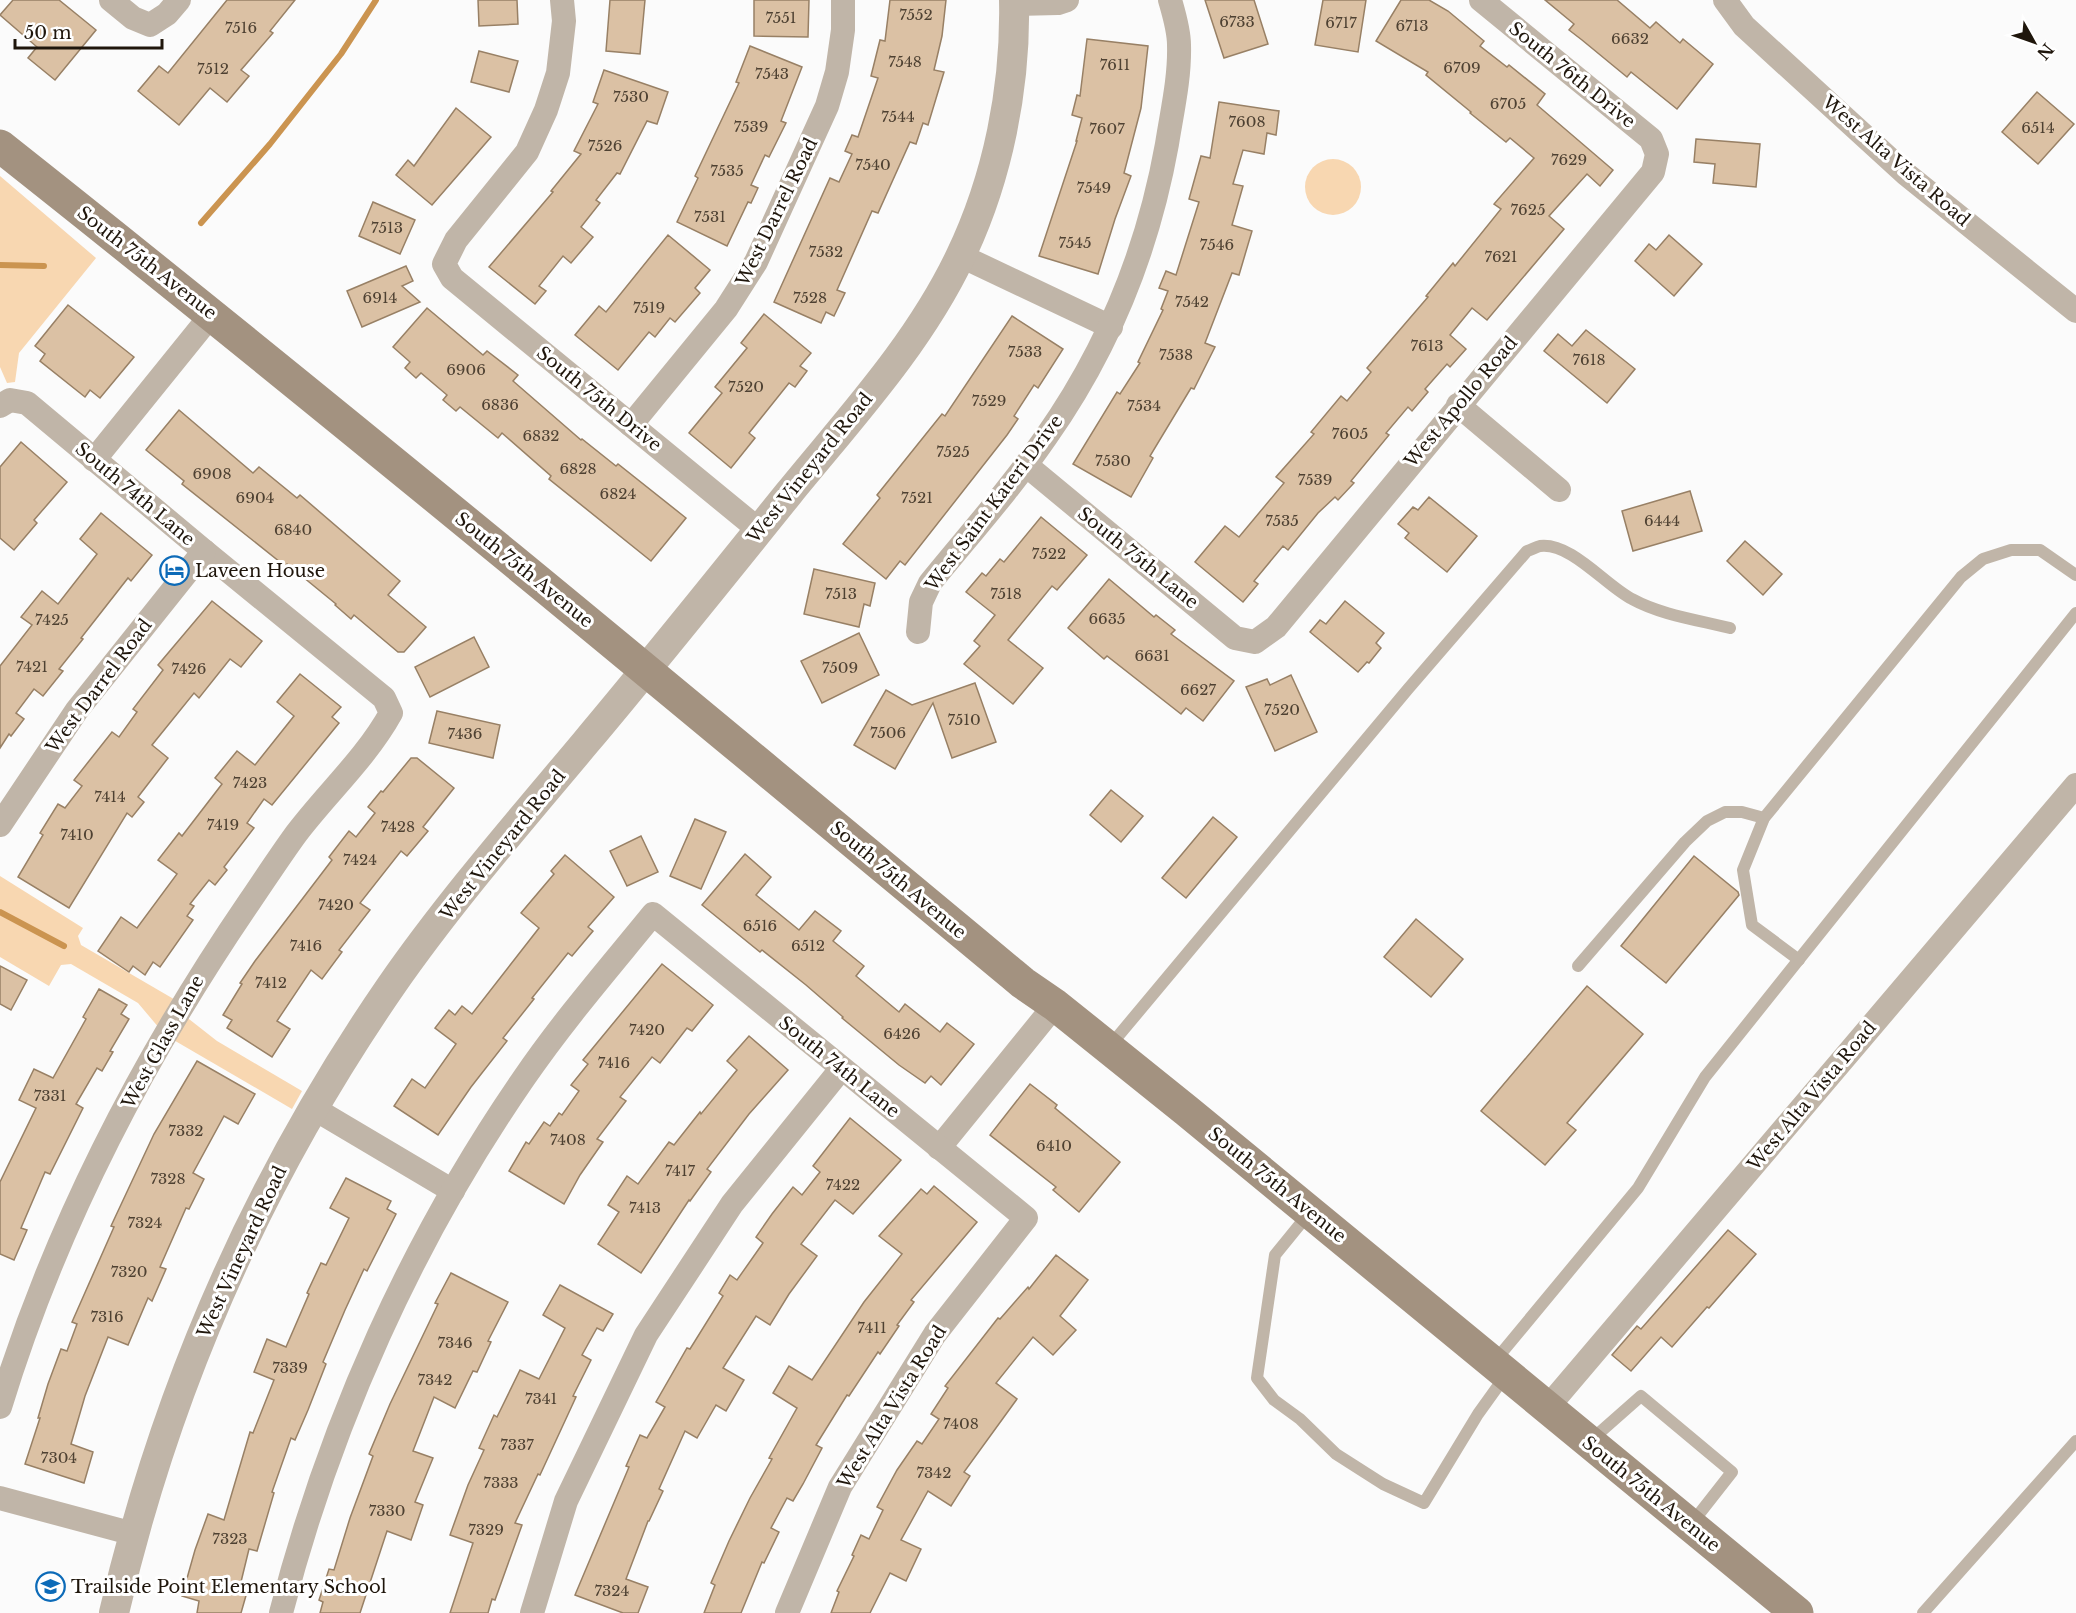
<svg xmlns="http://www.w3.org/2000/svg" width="2076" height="1613" font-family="'Libre Baskerville',serif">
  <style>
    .green { fill: #f8d7b1 }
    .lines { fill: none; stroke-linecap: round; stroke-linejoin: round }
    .stream { stroke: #cb9450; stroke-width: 6 }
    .building { fill: #dbc1a4; stroke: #988065; stroke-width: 1.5 }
    .service { stroke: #c0b5a8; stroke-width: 12 }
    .minor { stroke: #c0b5a8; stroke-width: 24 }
    .tertiary { stroke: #c0b5a8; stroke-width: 30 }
    .secondary { stroke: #a39280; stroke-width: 33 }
    .labels { text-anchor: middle; stroke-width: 6; stroke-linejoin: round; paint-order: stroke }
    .number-label { font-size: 15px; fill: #4e4132 }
    .street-label { font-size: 18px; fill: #1f160c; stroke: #fff }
    .poi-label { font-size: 18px; fill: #1f160c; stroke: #fff; text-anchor: start }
  </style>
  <rect width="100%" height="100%" fill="#fbfbfb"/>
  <g class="green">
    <circle cx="1333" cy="187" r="28"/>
    <path d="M0 176 96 258 19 353 15 382 7 383 0 367Z"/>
    <path d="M0 876 83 928 78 936 81 945 184 1005 180 1012 217 1041 302 1091 292 1109 165 1035 138 1003 71 964 61 965 49 986 0 957Z"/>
  </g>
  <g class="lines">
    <g class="stream">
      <path d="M201 223 270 144 341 54 376 0"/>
      <path d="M0 265 44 266"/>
      <path d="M0 912 64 946"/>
    </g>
  </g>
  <g class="building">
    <path d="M13 0H59L96 30 55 80 28 58 37 47 0 15Z"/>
    <path d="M227 0H295L270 31 273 33 241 70 249 76 227 102 210 88 179 125 138 91 159 66 168 73Z"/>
    <path d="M478 0H517L518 24 479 26Z"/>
    <path d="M610 0H645L640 54 606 51Z"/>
    <path d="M754 0H809L808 37 754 36Z"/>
    <path d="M890 0H946L942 36 934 70 944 72 928 125 923 123 916 144 910 142 878 213 872 211 837 290 845 293 834 316 826 312 821 323 774 302 830 178 839 182 852 154 845 151 852 135 858 137 878 78 871 76 880 40 885 41Z"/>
    <path d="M1205 0H1254L1268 44 1224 58Z"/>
    <path d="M1323 0H1366L1358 52 1315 45Z"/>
    <path d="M1401 0H1429L1448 11 1484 41 1480 46 1507 67 1509 65 1545 94 1537 105 1613 170 1600 186 1587 174 1549 216 1564 229 1487 320 1472 308 1450 335 1466 349 1450 367 1447 364 1425 389 1428 392 1412 411 1408 407 1386 433 1389 435 1351 481 1354 483 1338 500 1335 497 1318 513 1288 550 1283 546 1254 581 1258 584 1243 602 1195 562 1225 526 1239 537 1284 483 1276 477 1314 434 1311 432 1341 396 1347 401 1371 372 1367 368 1428 297 1426 296 1453 263 1455 266 1501 209 1494 204 1534 158 1510 138 1506 142 1470 113 1471 112 1426 75 1428 72 1376 41Z"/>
    <path d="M1545 0H1617L1650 28 1656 22 1680 43 1683 39 1713 64 1677 109 1631 72 1627 77 1582 40 1569 30 1574 24Z"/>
    <path d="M1087 39 1148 46 1141 108 1124 173 1131 176 1115 219 1098 274 1039 256 1077 141H1076L1082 118 1072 115 1077 95 1080 96Z"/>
    <path d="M750 46 802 67 781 121 786 123 769 157 765 155 751 185 758 188 751 203 748 202 727 246 677 222 698 178 695 176 739 83 736 82Z"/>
    <path d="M479 51 518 61 509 92 471 82Z"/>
    <path d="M604 70 668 92 657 124 647 121 620 174 617 173 596 200 600 203 581 227 593 237 571 263 563 256 539 286 546 291 535 304 489 267 553 192 551 191 581 154 574 151 598 104 593 102Z"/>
    <path d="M2037 92 2074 124 2038 164 2002 132Z"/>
    <path d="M1219 102 1279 111 1276 135 1267 133 1264 154 1243 150 1233 184 1243 186 1232 225 1252 231 1239 275 1232 273 1205 343 1215 347 1194 389 1191 388 1150 456 1153 458 1131 497 1073 464 1117 392 1120 394 1140 363 1138 362 1163 310 1161 309 1168 291 1159 288 1166 271 1176 275 1199 202 1189 199 1201 156 1210 158Z"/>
    <path d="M456 108 491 137 432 205 396 175 408 160 414 166Z"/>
    <path d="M1696 139 1760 144 1756 187 1713 183 1715 164 1694 162Z"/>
    <path d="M373 202 415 220 400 254 359 236Z"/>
    <path d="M668 235 710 270 695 288 700 293 675 322 670 318 655 337 649 332 618 370 575 335 599 306 606 312Z"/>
    <path d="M1669 235 1702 264 1674 296 1635 261 1649 244 1656 250Z"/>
    <path d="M406 266 413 281 402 286 420 302 362 327 347 291Z"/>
    <path d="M68 305 134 357 100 398 90 390 85 397 40 361 45 354 35 346Z"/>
    <path d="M427 308 483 355 487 351 518 375 513 381 581 440 582 439 616 466 618 464 686 518 651 561 549 479 551 476 502 433 498 438 460 407 456 411 443 400 447 395 421 373 416 378 405 368 410 362 393 347Z"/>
    <path d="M764 314 811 353 800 366 807 371 795 387 789 383 749 433 755 438 731 468 689 433 722 393 715 387 747 348 741 343Z"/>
    <path d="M1012 316 1063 349 1038 388 1034 385 1014 416 1018 419 1007 435 905 565 900 561 886 579 843 544 880 498 877 495 942 414 945 416Z"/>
    <path d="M1586 330 1635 369 1607 403 1544 351 1558 334 1572 346Z"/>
    <path d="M179 410 253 473 259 467 297 498 300 495 400 581 388 595 426 627 404 652H398L354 615 351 619 335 605 336 604 287 564 285 566 182 484 184 481 146 450Z"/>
    <path d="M21 442 67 482 34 520 37 523 14 550 0 538V467Z"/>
    <path d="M1690 491 1702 531 1633 551 1622 511Z"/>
    <path d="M1429 497 1477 536 1447 572 1405 538 1409 533 1398 524 1413 507 1418 510Z"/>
    <path d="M101 513 152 555 131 581 128 578 81 638 83 639 59 669 63 671 43 696 34 689 16 713 24 719 11 736 9 734 0 748V666L32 625 21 617 42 591 58 604 97 554 80 539Z"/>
    <path d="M1041 517 1087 555 1057 590 1052 586 1008 640 1043 668 1013 704 964 664 980 646 974 641 995 615 966 592 982 573 986 576 1000 559 1004 562Z"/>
    <path d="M1745 541 1782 574 1763 595 1727 561Z"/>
    <path d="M814 569 875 583 870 606 864 604 859 627 804 614Z"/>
    <path d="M1109 579 1154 617 1156 615 1175 630 1171 634 1234 681 1203 721 1186 708 1181 714 1107 656 1104 659 1068 628Z"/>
    <path d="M212 601 262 641 241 667 230 659 199 698 194 693 152 745 168 758 138 797 144 802 132 817 127 813 69 908 18 877 43 835 40 833 58 804 65 808 82 786 74 780 112 732 119 737 137 712 133 709 163 670 158 665Z"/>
    <path d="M1345 601 1384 633 1376 643 1381 648 1369 663 1367 662 1358 672 1310 632 1320 620 1326 624Z"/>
    <path d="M859 633 879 675 822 703 801 661Z"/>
    <path d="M474 637 489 667 430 697 415 667Z"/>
    <path d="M300 674 341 707 332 717 339 723 272 805 264 799 247 823 254 828 224 867 227 870 215 885 209 880 190 904 194 906 187 916 193 920 160 967 153 962 145 975 133 966 129 972 98 951 121 917 137 928 177 874 158 860 179 833 182 836 222 784 215 778 237 751 255 765 294 716 277 702Z"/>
    <path d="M1291 675 1317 732 1275 751 1246 687 1267 679 1270 685Z"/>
    <path d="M975 683 996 742 952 758 933 703 895 769 854 745 886 690 912 705Z"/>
    <path d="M437 711 500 725 493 758 429 743Z"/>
    <path d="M411 758H417L454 788 423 827 428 831 407 856 401 851 360 903 370 910 339 950 342 952 322 979 311 970 277 1021 290 1029 272 1057 227 1028 232 1020 223 1015 242 984 240 983 255 961 332 860 329 857 349 831 356 837 375 813 368 807 381 791 383 792Z"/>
    <path d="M1111 790 1143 816 1121 842 1090 815Z"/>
    <path d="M1213 817 1237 837 1186 898 1162 878Z"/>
    <path d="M695 819 726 832 701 889 670 876Z"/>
    <path d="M641 836 658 872 627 886 610 851Z"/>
    <path d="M745 854 771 877 756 895 799 930 815 911 841 931 833 941 864 966 856 976 899 1012 905 1004 940 1032 947 1023 974 1044 941 1085 931 1076 925 1083 899 1065 842 1018 843 1017 806 985 762 950 760 952 702 905Z"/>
    <path d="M565 855 614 897 588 927 593 931 572 956 568 953 532 998 534 999 503 1038 507 1041 471 1087 438 1135 394 1106 412 1079 425 1088 456 1044 435 1028 449 1010 455 1015 462 1006 472 1014 539 928 521 913 554 874 551 871Z"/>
    <path d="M1694 856 1738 892 1739 895 1666 983 1621 946Z"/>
    <path d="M1416 919 1463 959 1431 997 1384 957Z"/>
    <path d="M662 964 713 1005 692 1031 687 1028 660 1063 652 1057 620 1097 626 1101 597 1139 603 1142 580 1175 564 1204 509 1171 526 1142 529 1144 544 1122 550 1126 559 1113 562 1115 579 1091 571 1085 588 1064 583 1060Z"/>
    <path d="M0 966 27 980 11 1010 0 1004Z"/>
    <path d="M1587 986 1643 1034 1567 1123 1576 1130 1545 1165 1481 1111Z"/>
    <path d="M99 989 127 1005 121 1014 129 1019 110 1051 113 1052 102 1071 97 1068 76 1104 83 1108 50 1174 45 1172 21 1228 27 1230 14 1260 0 1254V1182L36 1108 19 1100 34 1069 53 1078 86 1019 83 1017Z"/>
    <path d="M749 1036 788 1070 749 1114 707 1169 711 1172 690 1201 689 1200 641 1273 598 1244 619 1212 608 1205 627 1176 638 1184 669 1142 674 1145 700 1112 701 1114 737 1070 727 1061Z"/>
    <path d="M197 1061 255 1094 238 1124 224 1116 193 1173 204 1179 189 1209 186 1208 160 1267 166 1269 152 1301 148 1298 128 1345 108 1337 85 1396 71 1444 93 1452 84 1483 25 1464 40 1418H38L48 1384 61 1349 67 1351 77 1324 72 1322 114 1227 111 1226 154 1134Z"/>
    <path d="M1030 1084 1057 1105 1055 1108 1120 1162 1079 1212 1053 1190 1056 1187 990 1135Z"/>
    <path d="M850 1118 901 1160 853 1214 835 1200 801 1244 817 1256 789 1294 770 1325 756 1316 723 1368 744 1380 726 1411 716 1405 697 1438 685 1431 659 1489 663 1491 649 1521H648L626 1579 648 1587 638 1613H623L575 1595 629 1467 626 1466 640 1435 647 1438 665 1407 656 1402 687 1348 690 1349 723 1296 719 1293 730 1275 737 1280 763 1243 756 1237 772 1214 793 1187 802 1195 820 1172 813 1166Z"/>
    <path d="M346 1178 391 1201 387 1209 396 1214 367 1271 364 1269 345 1310 323 1362 326 1364 308 1410 295 1440 291 1438 272 1492 274 1493 257 1551 249 1549 239 1590 247 1592 241 1613H197L199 1601 182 1596 195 1550 208 1514 224 1520 250 1432 253 1433 274 1380 254 1372 267 1339 286 1347 309 1294 307 1293 321 1263 326 1265 349 1218 330 1208Z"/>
    <path d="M934 1186 977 1222 911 1300 914 1302 897 1325 899 1326 880 1354 878 1352 849 1396 847 1395 816 1445 822 1448 803 1484 793 1501 787 1498 771 1528 779 1532 764 1563 762 1562 741 1613H704L715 1585 711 1583 729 1541 750 1498 772 1459 769 1458 797 1408 773 1393 789 1366 812 1380 864 1302 902 1254 879 1236 921 1189 927 1194Z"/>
    <path d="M1728 1230 1756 1254 1709 1308 1707 1307 1672 1347 1661 1337 1631 1371 1612 1355 1637 1326 1641 1329Z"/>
    <path d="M1056 1255 1088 1280 1060 1316 1076 1330 1053 1355 1033 1337 996 1383 1017 1399 964 1472 970 1476 951 1506 928 1491 901 1540 921 1549 906 1581 890 1573 870 1613H831L839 1592 837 1591 854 1556 852 1555 861 1535 869 1539 883 1510 877 1507 897 1470 917 1441 922 1444 939 1419 931 1414 948 1388 945 1386 998 1318 1000 1319 1028 1287 1029 1289Z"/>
    <path d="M451 1273 508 1302 488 1341 491 1342 477 1372 473 1371 455 1408 434 1397 413 1451 433 1458 415 1502 423 1505 411 1540 387 1531 360 1613H320L323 1602 319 1600 329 1569 334 1570 350 1518 373 1456 369 1454 390 1404 438 1304 435 1303Z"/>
    <path d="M560 1285 613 1314 603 1331 597 1328 582 1355 591 1360 573 1396 576 1397 540 1475 538 1474 515 1523 522 1525 495 1600 492 1599 488 1613H450L473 1543 450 1535 468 1485 484 1450 479 1448 494 1415 497 1417 520 1370 539 1379 565 1328 543 1315Z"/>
  </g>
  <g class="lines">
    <g class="service">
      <path d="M1799 960 1752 925 1743 870 1764 818 1961 577 1983 559 2011 550H2040L2076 575"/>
      <path d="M1578 966 1685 842 1707 821 1725 812H1742L1764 818"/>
      <path d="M1109 1047 1408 689 1527 551C1531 550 1536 547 1540 546 1571 542 1606 586 1632 599 1661 615 1698 620 1730 628"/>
      <path d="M1310 1212 1275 1255 1257 1378 1274 1400 1300 1419 1336 1454 1383 1484 1424 1503 1478 1414 1506 1375"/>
      <path d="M1494 1362 1638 1188 1705 1077 2076 613"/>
      <path d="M1590 1441 1641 1396 1732 1472 1692 1523"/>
      <path d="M1923 1613 2076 1441"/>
    </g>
    <g class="minor">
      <path d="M111 0 133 18 150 25 167 14 179 0"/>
      <path d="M562 0 564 21 558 73 546 110 527 152 456 240 444 264 452 278 759 530"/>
      <path d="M1725 0 1744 26 1906 174 2076 311"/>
      <path d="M1014 4 1058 3 1067 0"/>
      <path d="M961 256 1111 327"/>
      <path d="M1458 405 1559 490"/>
      <path d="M0 406 10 400 27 403 204 551 384 698 391 713C366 758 327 793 296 834 280 856 265 879 250 901 144 1056 55 1227 0 1407"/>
      <path d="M631 425 726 309 756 262 827 106 837 72 843 30V0"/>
      <path d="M94 460 212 314"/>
      <path d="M1026 465 1235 638 1255 642 1276 627 1653 172 1657 154 1651 139 1481 0"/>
      <path d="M918 632 921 602 930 583C969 535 1011 488 1046 437 1108 349 1148 250 1167 144 1172 112 1180 78 1179 45 1179 30 1174 14 1170 0"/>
      <path d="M0 825 77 710 204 551"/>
      <path d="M313 1108 453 1191"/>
      <path d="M939 1148 1055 1005"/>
      <path d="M1547 1408 2076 785"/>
      <path d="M0 1498 134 1534"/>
      <path d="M281 1613C330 1423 412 1240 524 1078 563 1021 609 968 653 914L1026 1218 935 1334 840 1487 787 1613"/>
      <path d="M532 1613 566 1501 646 1335 732 1204 841 1069"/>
    </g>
    <path class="tertiary" d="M114 1613C166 1388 260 1176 391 986 450 901 520 821 586 742 655 660 722 576 789 493 850 418 918 345 960 257 998 178 1016 87 1014 0"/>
    <path class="secondary" d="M0 146C346 420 685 702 1023 983L1055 1005 1187 1111 1797 1613"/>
  </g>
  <defs>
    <symbol id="hotel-ring" viewBox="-11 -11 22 22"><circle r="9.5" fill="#fff" stroke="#0d6bb8" stroke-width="1.5"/><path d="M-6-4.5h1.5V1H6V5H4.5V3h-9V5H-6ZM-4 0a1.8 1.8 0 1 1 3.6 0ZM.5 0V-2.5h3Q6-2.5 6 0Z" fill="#0d6bb8"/></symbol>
    <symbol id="school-ring" viewBox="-11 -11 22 22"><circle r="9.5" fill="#fff" stroke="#0d6bb8" stroke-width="1.5"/><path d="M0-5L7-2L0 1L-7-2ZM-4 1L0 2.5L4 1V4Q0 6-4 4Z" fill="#0d6bb8"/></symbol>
  </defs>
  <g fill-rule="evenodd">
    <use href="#hotel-ring" x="158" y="554" width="33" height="33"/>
    <use href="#school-ring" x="34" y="1570" width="33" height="33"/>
  </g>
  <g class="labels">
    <g class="number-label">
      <text x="916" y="20">7552</text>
      <text x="781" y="23">7551</text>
      <text x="1237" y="27">6733</text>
      <text x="1341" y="28">6717</text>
      <text x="1412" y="31">6713</text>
      <text x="241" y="33">7516</text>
      <text x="1630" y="44">6632</text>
      <text x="905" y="67">7548</text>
      <text x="1115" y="70">7611</text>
      <text x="1462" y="73">6709</text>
      <text x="213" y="74">7512</text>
      <text x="772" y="79">7543</text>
      <text x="631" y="102">7530</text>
      <text x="1508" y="109">6705</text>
      <text x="898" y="122">7544</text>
      <text x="1247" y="127">7608</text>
      <text x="751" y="132">7539</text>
      <text x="2038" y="133">6514</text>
      <text x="1107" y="134">7607</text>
      <text x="605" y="151">7526</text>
      <text x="1569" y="165">7629</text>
      <text x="873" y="170">7540</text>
      <text x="727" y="176">7535</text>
      <text x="1094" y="193">7549</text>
      <text x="1528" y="215">7625</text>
      <text x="710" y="222">7531</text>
      <text x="387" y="233">7513</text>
      <text x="1075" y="248">7545</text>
      <text x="1217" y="250">7546</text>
      <text x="826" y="257">7532</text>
      <text x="1501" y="262">7621</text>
      <text x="380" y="303">6914</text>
      <text x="810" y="303">7528</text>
      <text x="1192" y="307">7542</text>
      <text x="649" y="313">7519</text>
      <text x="1427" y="351">7613</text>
      <text x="1025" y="357">7533</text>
      <text x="1176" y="360">7538</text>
      <text x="1589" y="365">7618</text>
      <text x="466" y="375">6906</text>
      <text x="746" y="392">7520</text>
      <text x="989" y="406">7529</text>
      <text x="500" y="410">6836</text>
      <text x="1144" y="411">7534</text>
      <text x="1350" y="439">7605</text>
      <text x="541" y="441">6832</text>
      <text x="953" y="457">7525</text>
      <text x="1113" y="466">7530</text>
      <text x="578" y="474">6828</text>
      <text x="212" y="479">6908</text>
      <text x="1315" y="485">7539</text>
      <text x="618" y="499">6824</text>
      <text x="255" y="503">6904</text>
      <text x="917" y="503">7521</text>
      <text x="1282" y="526">7535</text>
      <text x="1662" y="526">6444</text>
      <text x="293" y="535">6840</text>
      <text x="1049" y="559">7522</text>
      <text x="841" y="599">7513</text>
      <text x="1006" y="599">7518</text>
      <text x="1107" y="624">6635</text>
      <text x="52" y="625">7425</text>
      <text x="1152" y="661">6631</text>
      <text x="32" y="672">7421</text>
      <text x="840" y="673">7509</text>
      <text x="189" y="674">7426</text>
      <text x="1198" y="695">6627</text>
      <text x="1282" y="715">7520</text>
      <text x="964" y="725">7510</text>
      <text x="888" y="738">7506</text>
      <text x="465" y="739">7436</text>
      <text x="250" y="788">7423</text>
      <text x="110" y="802">7414</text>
      <text x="223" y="830">7419</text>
      <text x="398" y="832">7428</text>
      <text x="77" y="840">7410</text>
      <text x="360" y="865">7424</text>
      <text x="336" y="910">7420</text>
      <text x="760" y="931">6516</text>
      <text x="306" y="951">7416</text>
      <text x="808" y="951">6512</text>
      <text x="271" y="988">7412</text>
      <text x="647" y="1035">7420</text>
      <text x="902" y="1039">6426</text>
      <text x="614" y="1068">7416</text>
      <text x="50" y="1101">7331</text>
      <text x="186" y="1136">7332</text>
      <text x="568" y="1145">7408</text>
      <text x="1054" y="1151">6410</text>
      <text x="680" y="1176">7417</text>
      <text x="168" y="1184">7328</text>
      <text x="843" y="1190">7422</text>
      <text x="645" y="1213">7413</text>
      <text x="145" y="1228">7324</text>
      <text x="129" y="1277">7320</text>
      <text x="107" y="1322">7316</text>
      <text x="872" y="1333">7411</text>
      <text x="455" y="1348">7346</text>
      <text x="290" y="1373">7339</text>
      <text x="435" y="1385">7342</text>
      <text x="541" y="1404">7341</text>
      <text x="961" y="1429">7408</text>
      <text x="517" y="1450">7337</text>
      <text x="59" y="1463">7304</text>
      <text x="934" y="1478">7342</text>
      <text x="501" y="1488">7333</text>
      <text x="387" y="1516">7330</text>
      <text x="486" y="1535">7329</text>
      <text x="230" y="1544">7323</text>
      <text x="612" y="1596">7324</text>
    </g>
    <g class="street-label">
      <text transform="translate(1572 75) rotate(39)" y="6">South 76th Drive</text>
      <text transform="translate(1896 161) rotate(41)" y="6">West Alta Vista Road</text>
      <text transform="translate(777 212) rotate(-64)" y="6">West Darrel Road</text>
      <text transform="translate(147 263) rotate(38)" y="6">South 75th Avenue</text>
      <text transform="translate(599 399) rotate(39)" y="6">South 75th Drive</text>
      <text transform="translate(1461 402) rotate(-50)" y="6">West Apollo Road</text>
      <text transform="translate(810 468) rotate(-51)" y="6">West Vineyard Road</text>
      <text transform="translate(135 494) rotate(40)" y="6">South 74th Lane</text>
      <text transform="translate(994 503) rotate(-53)" y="6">West Saint Kateri Drive</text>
      <text transform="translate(1138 558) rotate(39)" y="6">South 75th Lane</text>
      <text transform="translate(524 570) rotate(39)" y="6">South 75th Avenue</text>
      <text transform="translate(99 686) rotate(-53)" y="6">West Darrel Road</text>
      <text transform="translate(503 845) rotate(-51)" y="6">West Vineyard Road</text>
      <text transform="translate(898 880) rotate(40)" y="6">South 75th Avenue</text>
      <text transform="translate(163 1042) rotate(-61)" y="6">West Glass Lane</text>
      <text transform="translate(839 1067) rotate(39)" y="6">South 74th Lane</text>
      <text transform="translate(1812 1096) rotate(-50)" y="6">West Alta Vista Road</text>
      <text transform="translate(1277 1185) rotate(39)" y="6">South 75th Avenue</text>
      <text transform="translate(242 1252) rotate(-65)" y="6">West Vineyard Road</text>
      <text transform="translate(892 1407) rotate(-58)" y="6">West Alta Vista Road</text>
      <text transform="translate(1651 1494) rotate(39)" y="6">South 75th Avenue</text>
    </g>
    <g class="poi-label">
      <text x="195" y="577">Laveen House</text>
      <text x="71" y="1593">Trailside Point Elementary School</text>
    </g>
  </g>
  <g transform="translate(2034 42) rotate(130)" stroke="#ffffff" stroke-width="4.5" paint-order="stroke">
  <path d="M0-4.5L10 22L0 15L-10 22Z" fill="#1f160c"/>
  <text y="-9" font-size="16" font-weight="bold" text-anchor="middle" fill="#1f160c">N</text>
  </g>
  <path d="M15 39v9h147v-9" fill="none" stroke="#1f160c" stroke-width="3"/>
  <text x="24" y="39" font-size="18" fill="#1f160c" stroke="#ffffff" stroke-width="4.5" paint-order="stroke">50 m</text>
</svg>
